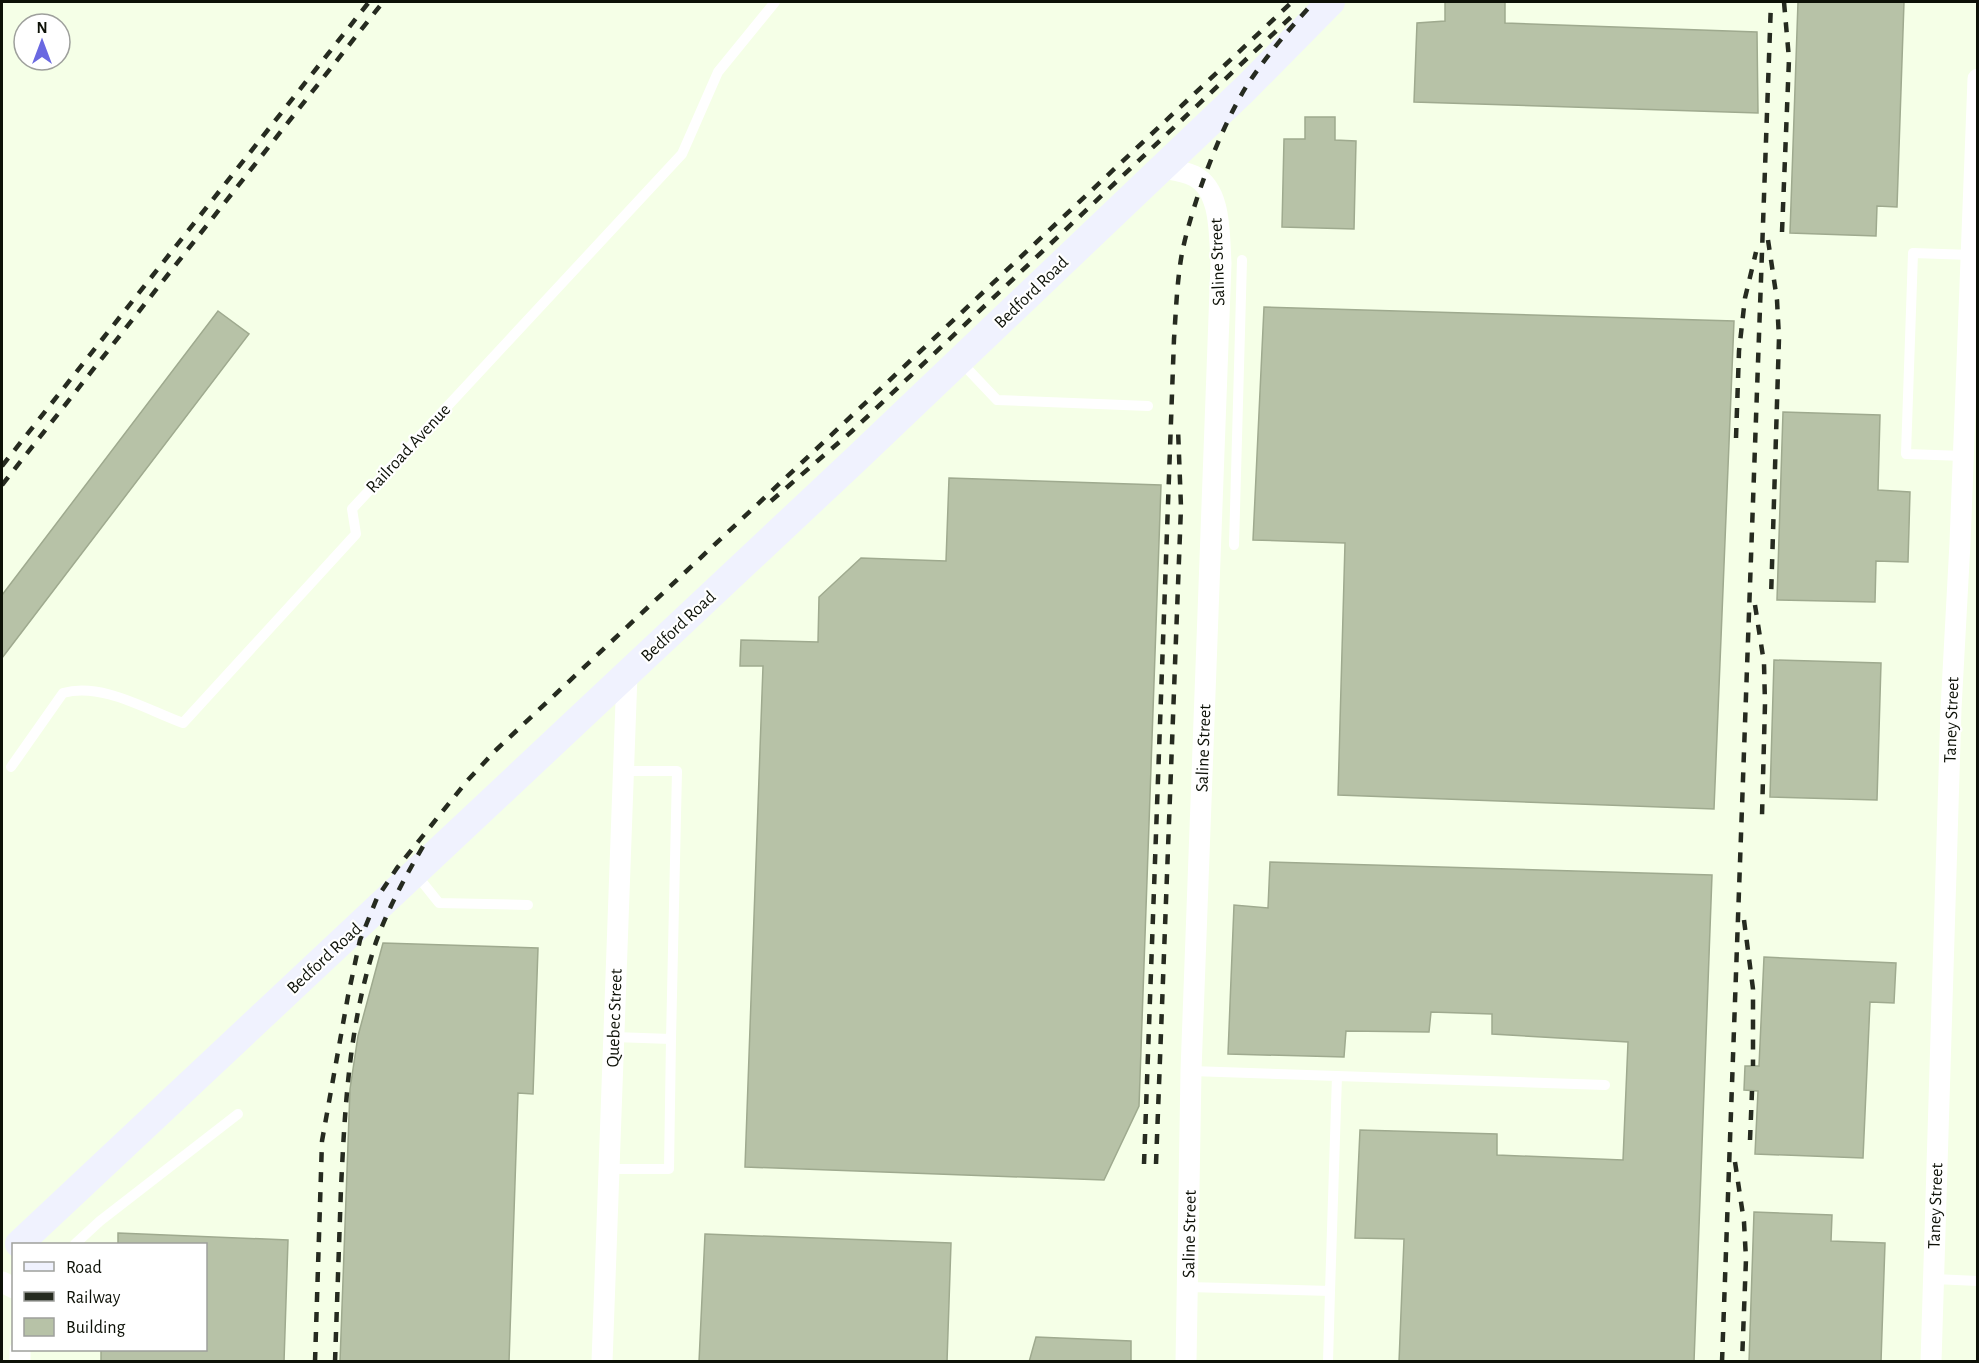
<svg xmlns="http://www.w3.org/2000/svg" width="1979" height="1363" font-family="'Alegreya Sans',sans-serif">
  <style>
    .building { fill: #b7c2a7; stroke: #9faa8f; stroke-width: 1.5 }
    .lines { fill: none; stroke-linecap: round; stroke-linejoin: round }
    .lane { stroke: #fff; stroke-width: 10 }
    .street { stroke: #fff; stroke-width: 21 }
    .secondary { stroke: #f0f2fe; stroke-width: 28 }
    .rail { stroke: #262b20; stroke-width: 4.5; stroke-dasharray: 10 10; stroke-linecap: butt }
    .labels { text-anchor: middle; stroke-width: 4.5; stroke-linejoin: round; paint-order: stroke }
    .street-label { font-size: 18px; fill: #0d1107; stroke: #fff }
  </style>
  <rect width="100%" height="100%" fill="#f5ffe7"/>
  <g class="building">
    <path d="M1445 2H1505V23L1757 32 1758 113 1414 102 1417 23 1445 21Z"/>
    <path d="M1798 2H1904L1897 207 1877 206 1876 236 1790 233Z"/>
    <path d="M1305 117H1335V140L1356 141 1354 229 1282 227 1284 139H1305Z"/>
    <path d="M1264 307 1734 321 1714 809 1338 795 1345 543 1253 540Z"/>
    <path d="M218 311 249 334 2 658V595Z"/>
    <path d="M1783 412 1880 415 1878 490 1910 492 1908 562 1876 561 1875 602 1777 600Z"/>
    <path d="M949 478 1161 485 1139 1106 1104 1180 745 1167 763 666H740L741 640 818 642 819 597 861 558 946 561Z"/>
    <path d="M1774 660 1881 663 1877 800 1770 797Z"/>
    <path d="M1270 862 1712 875 1694 1362H1399L1404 1239 1355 1238 1360 1130 1497 1134V1155L1623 1160 1628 1042 1492 1034V1014L1431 1012 1429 1032 1346 1031 1344 1057 1228 1054 1234 905 1268 908Z"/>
    <path d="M383 943 538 948 533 1094 518 1093 509 1362H340L350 1089 358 1036Z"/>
    <path d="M1764 957 1896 963 1894 1003 1870 1002 1863 1158 1755 1154 1758 1091 1744 1090 1745 1066H1759Z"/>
    <path d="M1754 1212 1832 1215 1831 1241 1885 1243 1881 1362H1749Z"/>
    <path d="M118 1233 288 1240 284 1362H101V1350H206V1244H118Z"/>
    <path d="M705 1234 951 1243 947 1362H699Z"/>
    <path d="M1036 1337 1131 1341V1362H1029Z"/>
  </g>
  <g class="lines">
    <g class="lane">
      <path d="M960 361 997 400 1148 406"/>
      <path d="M1964 456 1906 454 1913 253 1971 255"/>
      <path d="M1234 545 1242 260"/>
      <path d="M11 767 63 693C102 682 147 710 183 723L356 534 352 509 682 154 718 72 775 2"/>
      <path d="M415 873 439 903 528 905"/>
      <path d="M614 1037 671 1039 677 771H623"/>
      <path d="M1337 1076 1605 1085"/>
      <path d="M609 1169H669L671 1039"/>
      <path d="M75 1244 100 1221 238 1114"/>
      <path d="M1934 1279 1978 1281"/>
      <path d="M1188 1287 1330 1291 1337 1076 1191 1071"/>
      <path d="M1328 1362 1330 1291"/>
    </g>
    <g class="street">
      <path d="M1162 168C1173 170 1184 171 1194 176 1222 190 1219 236 1221 263L1191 1071 1186 1362"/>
      <path d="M2 1282 14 1288"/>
      <path d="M20 1362V1350"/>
      <path d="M602 1362 627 674"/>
      <path d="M1931 1362 1951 709 1960 543 1978 79"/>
    </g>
    <path class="secondary" d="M19 1244 854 461 1246 88 1331 2"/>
    <g class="rail">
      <path d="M1782 232 1789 59 1784 2"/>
      <path d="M1768 240 1777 300 1779 338 1771 598"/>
      <path d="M1736 438 1739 351 1745 298 1756 252"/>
      <path d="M2 466 369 2"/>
      <path d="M2 485 383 2"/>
      <path d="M771 501 851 432 1291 17"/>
      <path d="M1755 605 1764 663 1765 704 1762 816"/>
      <path d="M1744 920 1753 989V1066"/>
      <path d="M1750 1140 1752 1091"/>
      <path d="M1735 1162 1744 1222 1746 1259 1742 1362"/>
      <path d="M1144 1164 1174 339C1176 310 1177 281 1182 253 1192 204 1220 129 1246 87 1266 56 1290 28 1314 2"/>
      <path d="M1156 1164 1181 507 1178 429"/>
      <path d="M315 1362 322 1141 348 996 360 940 377 898 397 868 467 781 496 750 1292 2"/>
      <path d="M335 1362C337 1304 339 1246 341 1188 345 1106 349 1025 375 945 387 910 406 875 425 843"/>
      <path d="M1722 1362 1771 2"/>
    </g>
  </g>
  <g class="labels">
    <g class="street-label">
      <text transform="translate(1217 262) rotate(-92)" y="6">Saline Street</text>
      <text transform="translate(1031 292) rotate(-44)" y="6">Bedford Road</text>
      <text transform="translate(408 448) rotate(-47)" y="6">Railroad Avenue</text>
      <text transform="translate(678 626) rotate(-43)" y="6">Bedford Road</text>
      <text transform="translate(1951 720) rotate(-88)" y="6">Taney Street</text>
      <text transform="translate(1203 748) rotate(-88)" y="6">Saline Street</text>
      <text transform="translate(324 958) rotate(-43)" y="6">Bedford Road</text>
      <text transform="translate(614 1018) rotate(-88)" y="6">Quebec Street</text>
      <text transform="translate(1935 1206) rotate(-88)" y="6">Taney Street</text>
      <text transform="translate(1189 1234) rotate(-89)" y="6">Saline Street</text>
    </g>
  </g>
  <rect width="1979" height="1363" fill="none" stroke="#0d1107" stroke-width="6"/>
  <rect x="12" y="1243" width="195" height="108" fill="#ffffff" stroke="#9ea09c" stroke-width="1.5"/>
  <rect x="24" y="1262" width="30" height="9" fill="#f0f2fe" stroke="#9ea09c" stroke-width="1.5"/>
  <text x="66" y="1273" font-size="18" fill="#0d1107">Road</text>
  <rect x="24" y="1292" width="30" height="9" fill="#262b20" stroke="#9ea09c" stroke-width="1.5"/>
  <text x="66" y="1303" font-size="18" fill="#0d1107">Railway</text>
  <rect x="24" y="1318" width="30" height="18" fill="#b7c2a7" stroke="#9ea09c" stroke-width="1.5"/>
  <text x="66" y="1333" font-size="18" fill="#0d1107">Building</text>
  <g transform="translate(42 42)"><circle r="28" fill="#ffffff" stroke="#9ea09c" stroke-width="1.5"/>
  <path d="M0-4.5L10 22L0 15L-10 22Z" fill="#6a68e1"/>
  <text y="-9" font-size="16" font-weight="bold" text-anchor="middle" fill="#0d1107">N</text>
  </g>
</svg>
